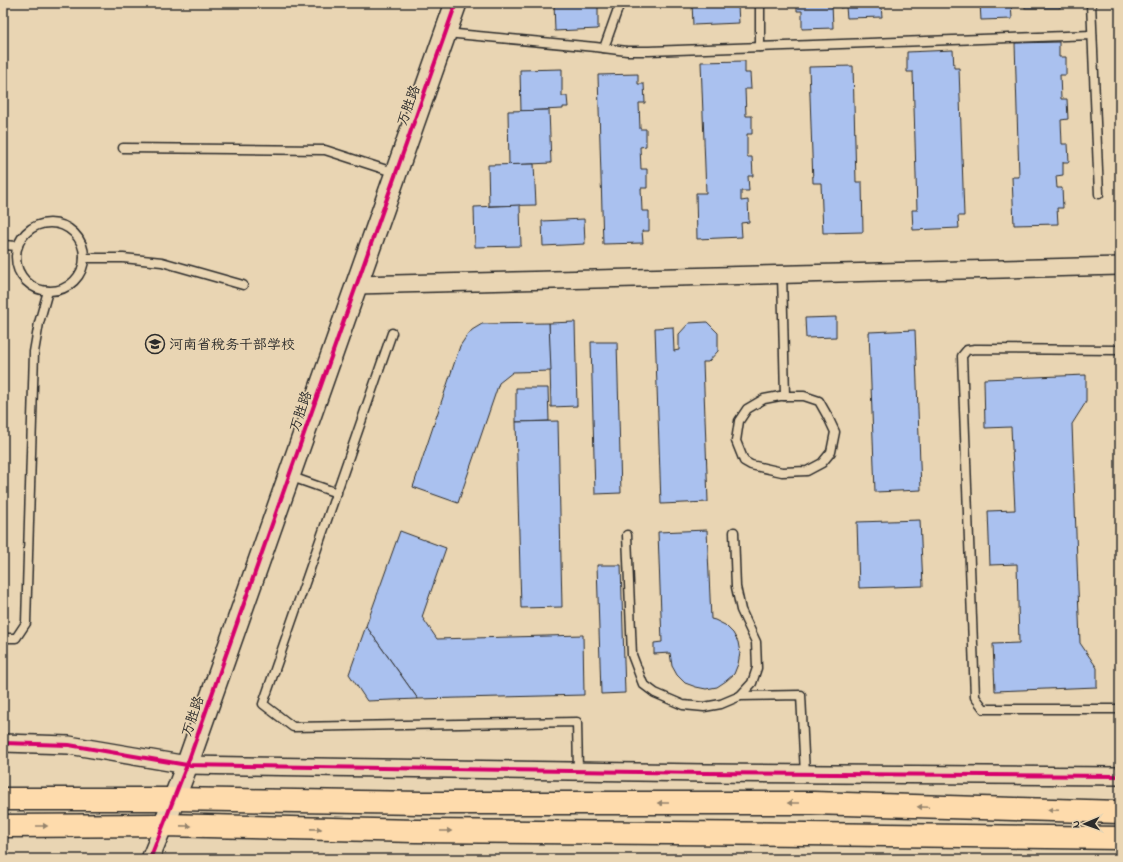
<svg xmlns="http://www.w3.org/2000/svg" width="1123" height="862" font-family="'Indie Flower','LXGW WenKai TC',sans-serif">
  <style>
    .building { fill: #aac1ef; stroke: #2b2b2b }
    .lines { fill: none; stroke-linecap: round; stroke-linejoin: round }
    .service-casing { stroke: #2b2b2b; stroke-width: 11 }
    .minor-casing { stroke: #2b2b2b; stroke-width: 20 }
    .tertiary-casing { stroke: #2b2b2b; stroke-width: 24 }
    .primary-casing { stroke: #2b2b2b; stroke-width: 25 }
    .service { stroke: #e9d5b3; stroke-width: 8 }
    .minor { stroke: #e9d5b3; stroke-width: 17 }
    .tertiary { stroke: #e9d5b3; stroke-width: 21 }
    .primary { stroke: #fedbac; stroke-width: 22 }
    .cycleway-casing { stroke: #e9d5b3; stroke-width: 6 }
    .cycleway { stroke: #d6006c; stroke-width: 4 }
    .oneway { fill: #94836c }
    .labels { text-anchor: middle; stroke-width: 3.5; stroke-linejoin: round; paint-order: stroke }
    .street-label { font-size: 14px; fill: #2b2b2b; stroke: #e9d5b3 }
    .poi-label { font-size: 14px; fill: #2b2b2b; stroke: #e9d5b3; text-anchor: start }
  </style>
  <rect width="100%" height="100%" fill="#e9d5b3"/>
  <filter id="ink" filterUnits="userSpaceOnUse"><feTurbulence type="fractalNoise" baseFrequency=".025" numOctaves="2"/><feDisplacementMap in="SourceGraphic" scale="8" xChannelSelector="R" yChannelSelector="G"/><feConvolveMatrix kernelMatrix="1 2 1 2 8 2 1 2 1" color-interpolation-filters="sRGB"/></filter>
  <g filter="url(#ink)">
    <g class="building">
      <path d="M554 3H598V29L555 31Z"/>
      <path d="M692 3H742V6H738L739 23 693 25Z"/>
      <path d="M797 3H832L833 28 802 29V11H797Z"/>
      <path d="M840 3H885V6H881L882 17 847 18 846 7 840 8Z"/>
      <path d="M980 3H1011L1012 19 981 20Z"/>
      <rect x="1025" y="3" width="35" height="5"/>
      <path d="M1059 42V57H1066V75H1060L1061 99H1067L1068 119 1061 120 1062 144H1068L1069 162H1063V175L1056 176 1057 188H1062L1063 208H1057L1058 224 1014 225 1012 177H1019L1015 43Z"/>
      <path d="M953 50 954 68H959L964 216H958L959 228 913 230 912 210H917L913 72H907V52Z"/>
      <path d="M745 61V73H750L751 89H745L746 116H752V134H747V157H752L753 176H748L749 191H741V201L748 200 749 222 741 223 742 237 697 239 696 193H706L701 62Z"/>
      <path d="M853 66 856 182H862L863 232 823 233 821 183H813L809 67Z"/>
      <path d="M562 69V96H567L568 107H563V109L521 111 520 70Z"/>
      <path d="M638 74V84H644L645 103H639L640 129H646V146L640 147 641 169H647V188H641L642 211H649V231H642L643 243 603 244 598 75Z"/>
      <path d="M549 110 551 163 509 165 508 111Z"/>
      <path d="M534 164 536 205 489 206 488 165Z"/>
      <path d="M520 205 521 246 475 247 474 207Z"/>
      <path d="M584 219 585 244 543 246 542 221Z"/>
      <path d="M836 317V337L806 338 805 318Z"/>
      <path d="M575 322 577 406 551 407 549 323Z"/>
      <path d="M707 322 718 333V351L708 362H703L708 502 661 504 655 328 673 327 674 351 679 350V334L689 323Z"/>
      <path d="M549 323 551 371 513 372 499 383 458 503 413 487 460 346 466 337 472 330 482 324Z"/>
      <path d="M915 330 921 490 875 492 869 332Z"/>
      <path d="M591 342H617L621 493 595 494Z"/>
      <path d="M1086 375V402L1072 424 1080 643 1097 668V687L995 691 993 644 1019 643 1017 564 990 565 988 511 1015 510 1011 427 985 428 984 379Z"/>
      <path d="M516 388H548L549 421 516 422Z"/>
      <path d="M558 421 562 607 521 608 516 422Z"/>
      <path d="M920 520 923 586 859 588 857 522Z"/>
      <path d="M707 530 711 619 715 620 725 625 733 633 738 642 740 653 738 664 734 674 726 681 717 687 706 689 696 687 685 683 677 675 672 666 670 653 654 654V643L662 642 658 532Z"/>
      <path d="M400 531 446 548 422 617 437 639 583 635 584 695 418 699 366 626Z"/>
      <path d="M597 565H621L625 693 601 694Z"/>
      <path d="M366 626 418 699 367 701 349 674Z"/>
    </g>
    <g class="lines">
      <defs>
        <g id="service">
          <path d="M760 3V47"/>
          <path d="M1091 3 1099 194"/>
          <path d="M446 33 595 47 627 51H649L1092 35"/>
          <path d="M604 48 620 3"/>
          <path d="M123 148 325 150 396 173"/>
          <circle cx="50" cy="257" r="34"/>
          <path d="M3 245 18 246"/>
          <path d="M84 258H123L162 262 243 285"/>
          <path d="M782 274 785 396"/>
          <path d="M392 333 263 704 293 727 577 722 578 771"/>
          <path d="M1120 350 975 349 967 350 962 356 975 697 984 709H1120"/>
          <path d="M780 396H804L819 401 828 417 835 432 831 452 822 463 807 471 782 472 751 465 744 461 736 441 739 421 747 409 764 399Z"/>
          <path d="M289 476 337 493"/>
          <path d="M734 532 736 587 741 610 756 642 757 668 752 683 740 696"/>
          <path d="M627 535 632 655 643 684 655 693 683 705 704 707 721 704 740 696 801 695 805 774"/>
          <path d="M3 638H16L26 623 34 352 39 323 48 291"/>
        </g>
        <g id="minor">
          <path d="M356 285 1120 266"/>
          <path d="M3 743 69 745 187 765 705 773 1120 776"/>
          <path d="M150 859 164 825"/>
        </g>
        <path id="tertiary" d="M164 825 187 765 456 3"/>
        <g id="primary">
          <path d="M3 799H174L422 803H812L1120 812"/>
          <path d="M3 826 164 825 415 831 808 834 1120 838"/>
        </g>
      </defs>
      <use href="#service" class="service-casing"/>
      <use href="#minor" class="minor-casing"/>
      <use href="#tertiary" class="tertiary-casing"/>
      <use href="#primary" class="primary-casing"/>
      <use href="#service" class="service"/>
      <use href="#minor" class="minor"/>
      <use href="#tertiary" class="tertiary"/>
      <use href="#primary" class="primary"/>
      <defs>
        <g id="cycleway">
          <path d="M3 743 69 745 187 765 705 773 1120 776"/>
          <path d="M150 859 187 765 456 3"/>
        </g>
      </defs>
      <use href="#cycleway" class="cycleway-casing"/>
      <use href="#cycleway" class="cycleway"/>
    </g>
    <defs><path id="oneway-solid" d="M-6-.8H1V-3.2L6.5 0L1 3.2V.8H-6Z"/></defs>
    <g class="oneway">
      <use href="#oneway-solid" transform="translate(663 803) rotate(-180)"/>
      <use href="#oneway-solid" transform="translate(793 803) rotate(-180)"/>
      <use href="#oneway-solid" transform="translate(923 807) rotate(-178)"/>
      <use href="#oneway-solid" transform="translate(1053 810) rotate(-178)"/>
      <use href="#oneway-solid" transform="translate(42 826)"/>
      <use href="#oneway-solid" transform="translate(186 826) rotate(1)"/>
      <use href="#oneway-solid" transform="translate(316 829) rotate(1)"/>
      <use href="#oneway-solid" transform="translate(446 831)"/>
    </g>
  </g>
  <defs>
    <symbol id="university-ring" viewBox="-11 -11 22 22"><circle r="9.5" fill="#e9d5b3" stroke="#2b2b2b" stroke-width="1.5"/><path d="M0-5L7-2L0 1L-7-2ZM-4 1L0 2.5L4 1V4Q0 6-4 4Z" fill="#2b2b2b"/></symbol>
  </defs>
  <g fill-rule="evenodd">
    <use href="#university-ring" x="144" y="333" width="22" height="22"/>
  </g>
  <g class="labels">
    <g class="street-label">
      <text transform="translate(408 105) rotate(-70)" y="5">万胜路</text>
      <text transform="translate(300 411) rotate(-71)" y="5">万胜路</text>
      <text transform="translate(192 716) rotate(-71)" y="5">万胜路</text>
    </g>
    <g class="poi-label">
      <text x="169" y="349">河南省税务干部学校</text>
    </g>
  </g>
  <rect width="1123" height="862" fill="none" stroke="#e9d5b3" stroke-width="16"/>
  <rect x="8" y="8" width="1107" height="846" fill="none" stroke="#2b2b2b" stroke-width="1.5" filter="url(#ink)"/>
  <g transform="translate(1085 824) rotate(268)" stroke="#e9d5b3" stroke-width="3" paint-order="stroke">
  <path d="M0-3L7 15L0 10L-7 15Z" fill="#2b2b2b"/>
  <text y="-6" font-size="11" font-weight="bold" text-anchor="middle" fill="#2b2b2b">N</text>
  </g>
</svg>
